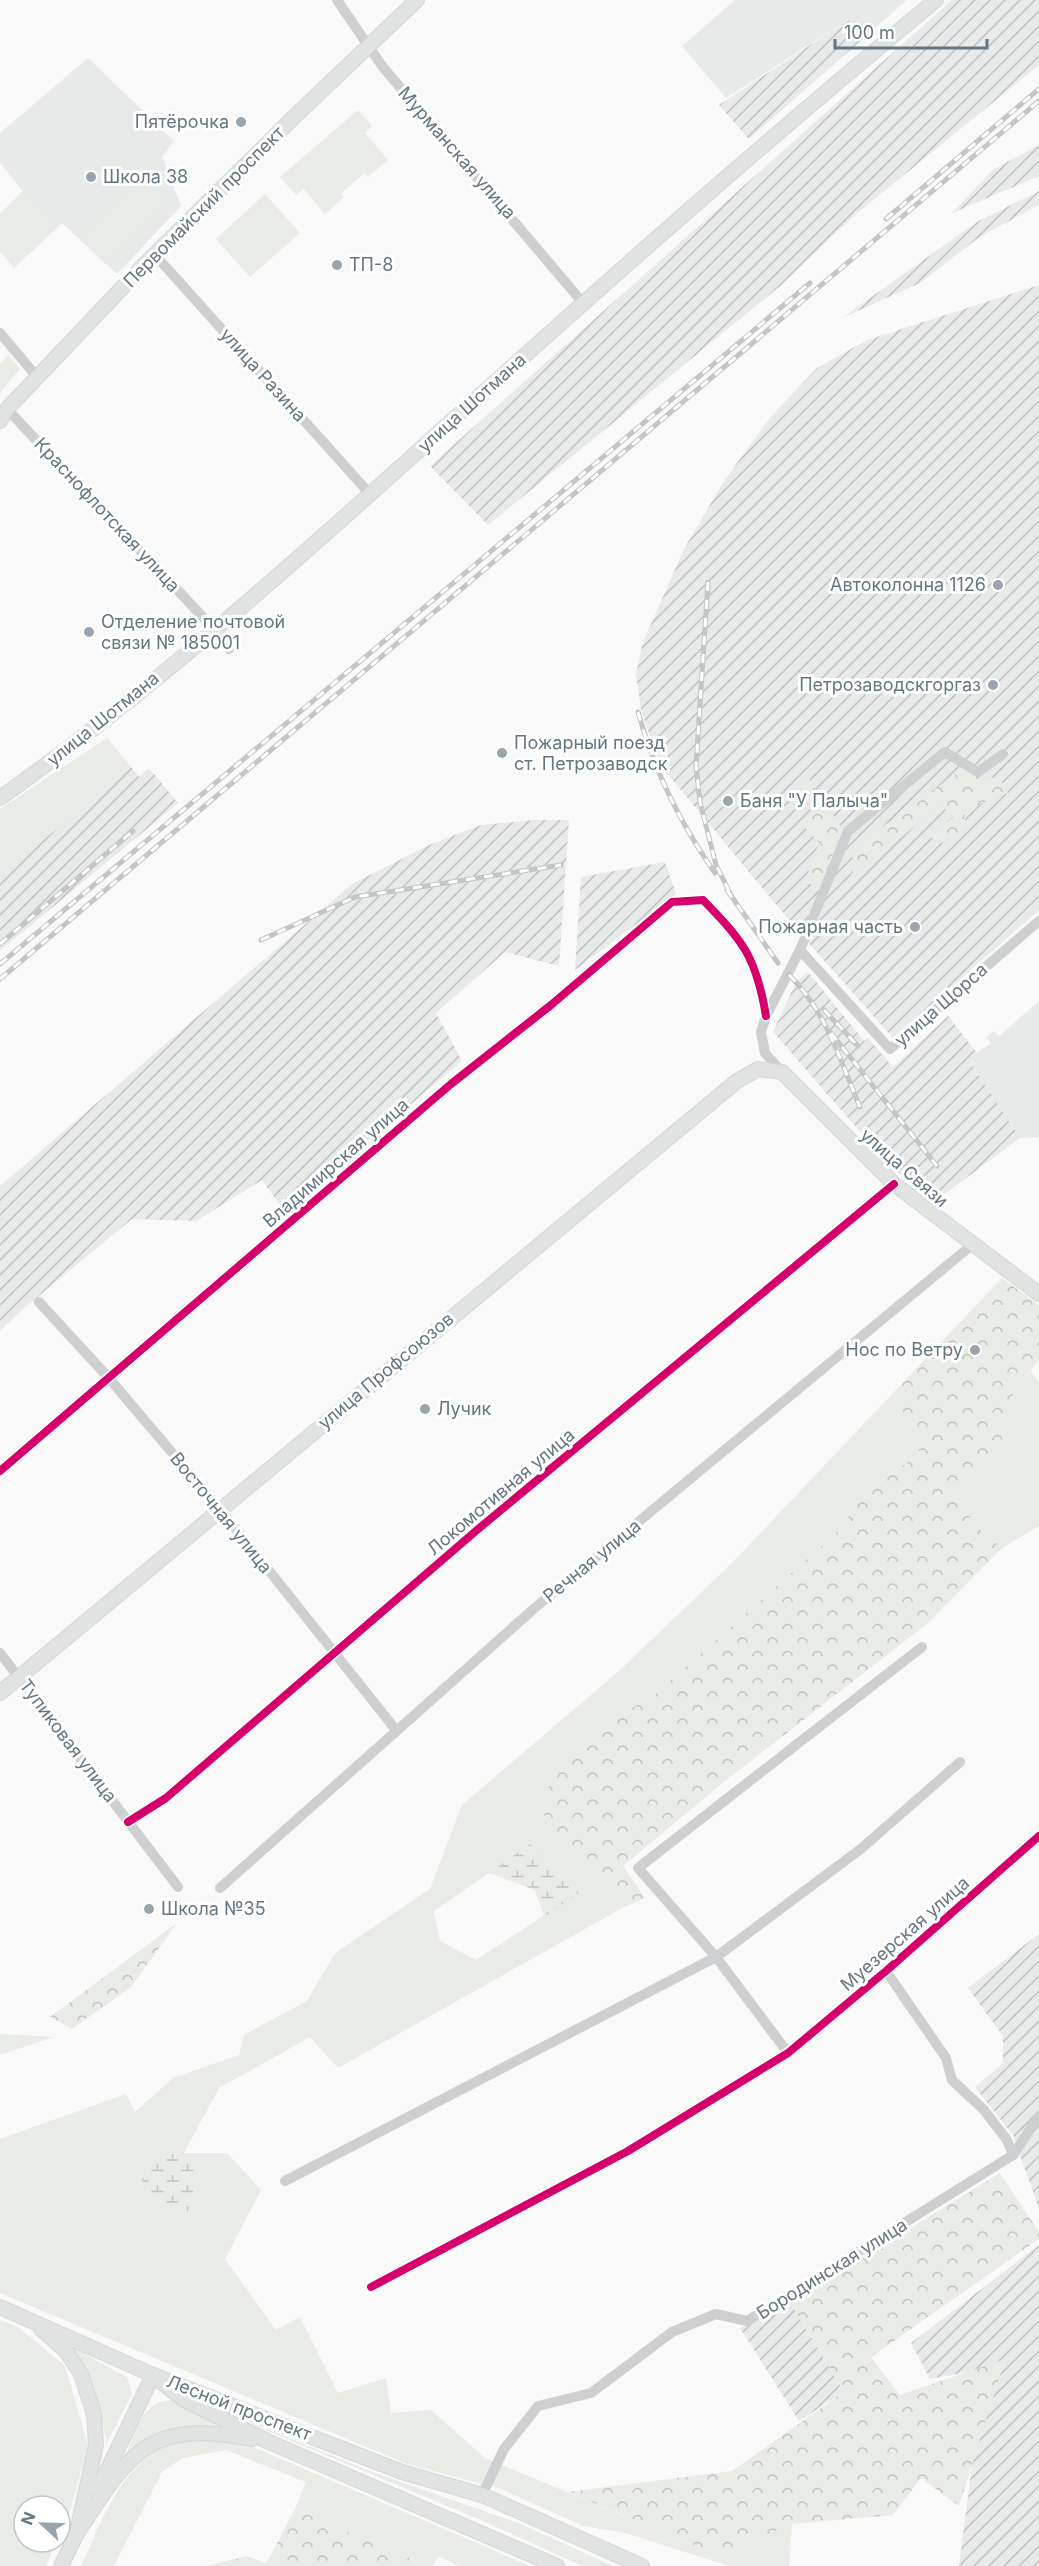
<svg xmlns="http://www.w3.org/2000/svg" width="1039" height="2566" font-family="Inter,sans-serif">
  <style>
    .built { fill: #e8e9e9 }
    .industrial { fill: url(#industrial-furrows) }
    .green { fill: #e8ebe6; fill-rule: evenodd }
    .forest { fill: url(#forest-crowns) }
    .wetland { fill: url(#wetland-marsh) }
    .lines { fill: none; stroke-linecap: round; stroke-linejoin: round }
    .major-casing { stroke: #d5d6d7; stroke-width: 16 }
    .minor { stroke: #cecfd0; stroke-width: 10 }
    .major { stroke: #e1e2e2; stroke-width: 14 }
    .rail-casing { stroke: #c3c5c6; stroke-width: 5 }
    .rail { stroke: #fff; stroke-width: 3; stroke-dasharray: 9; stroke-linecap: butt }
    .cycleway-casing { stroke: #fff; stroke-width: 11 }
    .cycleway { stroke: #d6006c; stroke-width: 8 }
    .poi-dot { fill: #99a4ac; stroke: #fff; stroke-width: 2 }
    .labels { text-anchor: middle; stroke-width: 6; stroke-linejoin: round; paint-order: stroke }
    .poi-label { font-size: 18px; fill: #657683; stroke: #fff; text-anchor: start }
    .street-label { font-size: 18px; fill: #657683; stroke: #fff }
  </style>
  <defs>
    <pattern id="industrial-furrows" width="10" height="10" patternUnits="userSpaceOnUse" patternTransform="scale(1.5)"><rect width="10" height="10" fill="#e8e9e9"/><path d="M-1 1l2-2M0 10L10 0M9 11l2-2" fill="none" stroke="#c0c1c2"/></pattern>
    <pattern id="forest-crowns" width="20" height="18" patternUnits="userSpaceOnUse" patternTransform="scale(1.5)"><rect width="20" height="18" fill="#e8ebe6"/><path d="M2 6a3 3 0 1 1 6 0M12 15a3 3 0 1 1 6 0" fill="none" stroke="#c0c3c0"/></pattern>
    <pattern id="wetland-marsh" width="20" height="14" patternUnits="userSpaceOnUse" patternTransform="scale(1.5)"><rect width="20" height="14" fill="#e8ebe6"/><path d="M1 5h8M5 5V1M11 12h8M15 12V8" fill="none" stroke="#c0c3c0"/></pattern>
  </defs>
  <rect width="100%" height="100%" fill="#f9f9f9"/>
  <g class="built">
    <path d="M735 0H907L866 36 848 20 726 98 682 46Z"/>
    <path d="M88 58 174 141 162 157 181 206 117 274 62 223 14 268 0 251V214L23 191 0 163V133Z"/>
    <path d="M1039 1001V1137L1020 1138 971 1063 977 1053 991 1043 986 1037 994 1031 999 1036Z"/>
  </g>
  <g class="industrial">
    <path d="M952 0H1039V65L855 215 779 287 488 525 430 466Z"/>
    <path d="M848 20 866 36 749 139 719 105Z"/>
    <path d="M1039 145V176L952 213 994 169Z"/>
    <path d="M1039 191V205L981 236 920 283 842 318 977 222Z"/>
    <path d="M1039 285V910L893 1038 799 932 660 765 641 710 636 674 643 642 684 549 724 481 769 419 817 368 867 340Z"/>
    <path d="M131 767 139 777 149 768 178 803 0 951V876Z"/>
    <path d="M534 820H569L559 966 505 952 436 1013 462 1061 284 1211 262 1180 196 1221 132 1219 24 1308 0 1331V1186L352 884 429 845 481 825Z"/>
    <path d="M665 862 676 894 575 970 581 877Z"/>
    <path d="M808 972 864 1041 868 1038 893 1067 948 1016 977 1053 971 1063 1020 1138 938 1199 930 1189 918 1187 891 1167 773 1032 796 982Z"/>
    <path d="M1039 1934V2209L1013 2135 975 2087 1003 2063V2036L968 1988Z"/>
    <path d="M1039 2245V2566H959L972 2465 995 2367 930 2379 911 2343Z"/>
    <path d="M790 2302 844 2392 799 2421 740 2328Z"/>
  </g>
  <g class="green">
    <path d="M358 110 372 126 365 133 388 160 368 177 365 173 341 193 344 197 325 214 304 189 296 195 280 177Z"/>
    <path d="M144 177 169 203 105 264 80 237Z"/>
    <path d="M24 191 57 227 14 268 0 251V214Z"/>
    <path d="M265 194 300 233 250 277 216 239Z"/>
    <path d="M8 355 20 369 0 393V364Z"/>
    <path d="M107 738 131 767 0 876V809Z"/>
    <path d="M1031 1371 1039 1383V1526L1002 1548 972 1523 961 1490 1001 1445 1010 1399Z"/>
    <path d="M895 1391 920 1454 872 1487 834 1535 650 1700 596 1725 547 1826 624 1907 338 2068 310 2037 219 2088 184 2153H227L261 2190 225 2259 276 2330 300 2317 338 2393 386 2378 391 2413 431 2410 485 2458 720 2556 792 2524 789 2566H729L625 2533 583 2526 501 2489 407 2464 0 2293V2139L126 2094 135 2112 173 2078 239 2055 244 2035 307 2001 335 1953 430 1889 462 1805 620 1670 732 1563ZM530 1845 580 1892 476 1960 440 1941 434 1911ZM171 2144 181 2158 142 2179Z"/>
    <path d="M0 2034 54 2037 0 2055Z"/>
    <path d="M0 2320 18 2327 65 2366 88 2445 67 2522 60 2537V2506H24V2542H57L46 2566H0Z"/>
    <path d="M71 2346 128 2378 132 2394 107 2443C100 2409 88 2378 71 2346Z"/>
    <path d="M190 2398 370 2471 521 2524 613 2566H582L490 2524Z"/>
    <path d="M171 2400 220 2426C176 2424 161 2435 125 2457 136 2433 141 2401 171 2400Z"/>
    <path d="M209 2438 249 2445 530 2566H459L438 2556 433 2566H420V2563L295 2509 306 2482 226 2450 182 2458 162 2472 114 2566H81C102 2522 120 2465 168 2445 180 2440 196 2440 209 2438Z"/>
  </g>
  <g class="forest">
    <path d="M964 768 977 779 999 777 1008 793 965 810V827L943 843 929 837 953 817 941 805 851 878 853 848Z"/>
    <path d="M809 779 843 830 817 892 806 878 819 843 802 824 815 815 797 790Z"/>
    <path d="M1002 1278 1039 1305V1359L1010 1399 1001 1445 961 1490 972 1523 1002 1548 928 1623 725 1781 623 1866 645 1898 624 1907 547 1826 539 1799 596 1725 650 1699 834 1535 872 1487 920 1454 895 1391Z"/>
    <path d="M177 1923 131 1987 72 2029 50 2017Z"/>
    <path d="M1000 2173 1039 2232V2239L871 2357 900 2395 1005 2359 959 2506 921 2478 893 2515 792 2524 720 2556 568 2492 732 2471 844 2392 790 2302Z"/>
    <path d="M295 2509 420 2563V2566H206L247 2556 266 2564Z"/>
  </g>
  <g class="wetland">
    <path d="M530 1844 580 1892 544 1917 535 1890 489 1873Z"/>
    <path d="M171 2143 181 2158 200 2167 188 2211 149 2200 142 2179Z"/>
  </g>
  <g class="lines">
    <defs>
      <g id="major">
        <path d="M0 421 7 409 141 268 294 117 417 0"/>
        <path d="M0 798C161 684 309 549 455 418 613 276 772 135 936 0"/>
        <path d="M0 1693 737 1081 758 1069 782 1072 894 1184 1039 1294"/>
        <path d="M0 2307 153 2375 402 2472 482 2495 642 2566"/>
        <path d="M41 2329 66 2351 81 2374 94 2414 96 2445 78 2527"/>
        <path d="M161 2382 183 2399 269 2442 557 2566"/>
        <path d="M98 2490 153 2375"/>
        <path d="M76 2535C129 2454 147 2418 252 2439"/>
        <path d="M61 2566 79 2529"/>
      </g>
    </defs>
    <use href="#major" class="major-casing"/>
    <g class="minor">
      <path d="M337 0 382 66 583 303"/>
      <path d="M155 255 370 494"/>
      <path d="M0 333 38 378"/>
      <path d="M7 409 200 614 229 649"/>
      <path d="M800 950 890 1049 1039 921"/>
      <path d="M782 1072 765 1053 761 1032 766 1016 800 950 848 831 945 752 978 772 1003 754"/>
      <path d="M39 1302 107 1376 220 1509 396 1730"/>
      <path d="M0 1471 451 1084 551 1005 672 902 703 900C744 942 756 957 766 1016"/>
      <path d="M0 1653 178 1887"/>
      <path d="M128 1822 166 1798 477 1530 894 1184"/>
      <path d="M220 1888 537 1606 973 1244"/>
      <path d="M886 1971 946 2058 952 2080 984 2110 1007 2140 1013 2155"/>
      <path d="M788 2053 716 1957 638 1868 922 1647"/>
      <path d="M285 2181 716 1957 862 1848 960 1762"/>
      <path d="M371 2287 628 2151 788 2053 886 1971 1039 1836"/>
      <path d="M482 2495 504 2449 538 2406 591 2393 672 2332 716 2314 747 2321 1013 2155 1039 2116"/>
    </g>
    <use href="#major" class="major"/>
    <defs>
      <g id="rail">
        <path d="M886 219 1039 89"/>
        <path d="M708 582 696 766 700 802 716 865 731 895"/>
        <path d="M638 712C654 770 680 823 715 873"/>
        <path d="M727 890 778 963"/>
        <path d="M261 940 355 897 561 865"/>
        <path d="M0 944 133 831"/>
        <path d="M0 964 810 283"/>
        <path d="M789 975C826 1011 840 1060 860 1107"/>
        <path d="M0 979 1039 101"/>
        <path d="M824 1010 858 1046"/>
        <path d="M831 1033 937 1166"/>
      </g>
    </defs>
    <use href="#rail" class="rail-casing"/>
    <use href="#rail" class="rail"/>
    <defs>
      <g id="cycleway">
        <path d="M0 1471 451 1084 551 1005 672 902 703 900C744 942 756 957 766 1016"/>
        <path d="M128 1822 166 1798 477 1530 894 1184"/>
        <path d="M371 2287 628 2151 788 2053 886 1971 1039 1836"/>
      </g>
    </defs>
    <use href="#cycleway" class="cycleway-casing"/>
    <use href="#cycleway" class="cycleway"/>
  </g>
  <g class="poi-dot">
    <circle cx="241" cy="122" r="6"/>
    <circle cx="91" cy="177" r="6"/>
    <circle cx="337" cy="265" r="6"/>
    <circle cx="998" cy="585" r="6"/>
    <circle cx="89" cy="632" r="6"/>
    <circle cx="993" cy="685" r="6"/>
    <circle cx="502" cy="753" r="6"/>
    <circle cx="728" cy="801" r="6"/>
    <circle cx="915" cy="927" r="6"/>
    <circle cx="975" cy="1350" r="6"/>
    <circle cx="425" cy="1409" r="6"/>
    <circle cx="149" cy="1909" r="6"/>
  </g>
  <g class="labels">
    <g class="poi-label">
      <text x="229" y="128" text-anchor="end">Пятёрочка</text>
      <text x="103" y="183">Школа 38</text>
      <text x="349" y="271">ТП-8</text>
      <text x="986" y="591" text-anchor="end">Автоколонна 1126</text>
      <text x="101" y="628">Отделение почтовой<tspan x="101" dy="21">связи № 185001</tspan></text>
      <text x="981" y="691" text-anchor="end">Петрозаводскгоргаз</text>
      <text x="514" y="749">Пожарный поезд<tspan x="514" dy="21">ст. Петрозаводск</tspan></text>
      <text x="740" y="807">Баня "У Палыча"</text>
      <text x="903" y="933" text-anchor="end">Пожарная часть</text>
      <text x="963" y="1356" text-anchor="end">Нос по Ветру</text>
      <text x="437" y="1415">Лучик</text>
      <text x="161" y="1915">Школа №35</text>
    </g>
    <g class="street-label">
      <text transform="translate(457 153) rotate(49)" y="6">Мурманская улица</text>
      <text transform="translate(204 207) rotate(-45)" y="6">Первомайский проспект</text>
      <text transform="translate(263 375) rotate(48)" y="6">улица Разина</text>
      <text transform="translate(472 403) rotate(-42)" y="6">улица Шотмана</text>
      <text transform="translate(107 515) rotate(47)" y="6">Краснофлотская улица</text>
      <text transform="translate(103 719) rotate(-39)" y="6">улица Шотмана</text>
      <text transform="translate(941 1005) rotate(-41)" y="6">улица Щорса</text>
      <text transform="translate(336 1163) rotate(-41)" y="6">Владимирская улица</text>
      <text transform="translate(904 1168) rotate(41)" y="6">улица Связи</text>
      <text transform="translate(386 1371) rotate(-40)" y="6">улица Профсоюзов</text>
      <text transform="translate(501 1492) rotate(-40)" y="6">Локомотивная улица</text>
      <text transform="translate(221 1513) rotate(51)" y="6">Восточная улица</text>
      <text transform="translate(592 1561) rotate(-39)" y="6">Речная улица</text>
      <text transform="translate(68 1741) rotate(53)" y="6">Тупиковая улица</text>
      <text transform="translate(905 1934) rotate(-41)" y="6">Муезерская улица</text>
      <text transform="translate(832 2269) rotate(-32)" y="6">Бородинская улица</text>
      <text transform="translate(239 2408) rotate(21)" y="6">Лесной проспект</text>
    </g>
  </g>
  <g transform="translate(42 2524) rotate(292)"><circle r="28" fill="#ffffff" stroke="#c1c8cd" stroke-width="1.5"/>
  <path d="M0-4.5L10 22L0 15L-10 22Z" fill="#99a4ac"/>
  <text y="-9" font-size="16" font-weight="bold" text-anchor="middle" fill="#657683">N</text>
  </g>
  <path d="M835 39v9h152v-9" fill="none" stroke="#657683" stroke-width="3"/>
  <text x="844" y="39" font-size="18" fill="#657683" stroke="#ffffff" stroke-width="4.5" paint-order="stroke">100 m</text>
</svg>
